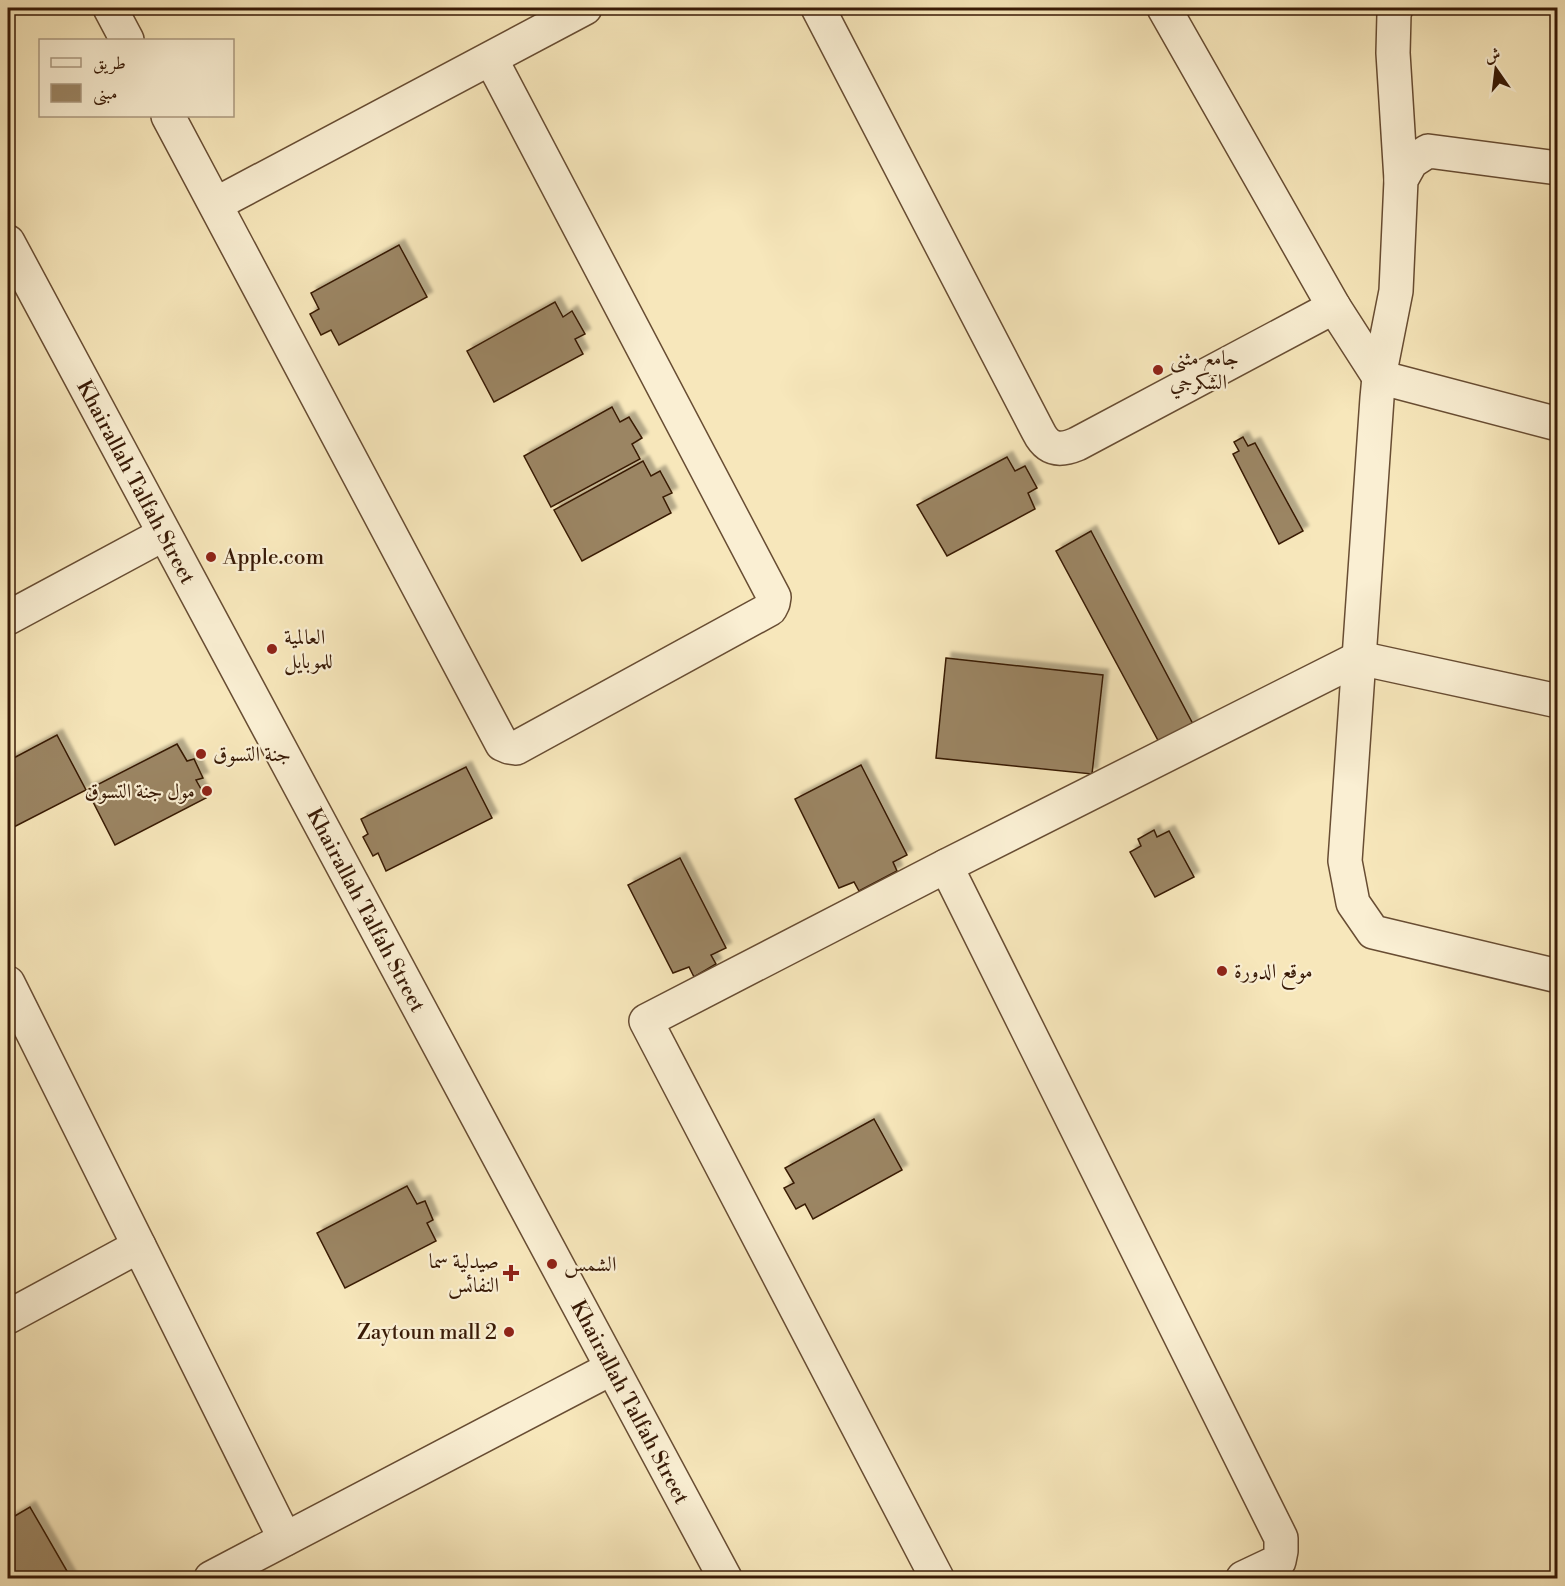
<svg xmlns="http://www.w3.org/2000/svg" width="1565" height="1586" font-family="'Libre Bodoni',Amiri,serif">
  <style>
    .building { fill: #9b8564; stroke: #381a06; stroke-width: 1.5; filter: url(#shadow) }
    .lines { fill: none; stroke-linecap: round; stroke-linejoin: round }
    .minor-casing { stroke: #684d33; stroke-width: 36 }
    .minor { stroke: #faefd3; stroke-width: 33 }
    .poi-dot { fill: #8f2418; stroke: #faefd3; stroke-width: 2 }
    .labels { text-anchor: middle; stroke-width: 4.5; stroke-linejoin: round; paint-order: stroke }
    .poi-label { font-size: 21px; fill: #381a06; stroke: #faefd3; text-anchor: start }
    .street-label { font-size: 21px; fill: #381a06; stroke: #faefd3 }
  </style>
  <defs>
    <filter id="shadow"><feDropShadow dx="5.5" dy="-5.5" stdDeviation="1.5" flood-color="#0004"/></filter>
  </defs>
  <rect width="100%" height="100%" fill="#f7e7bb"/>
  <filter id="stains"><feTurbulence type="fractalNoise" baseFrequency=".00333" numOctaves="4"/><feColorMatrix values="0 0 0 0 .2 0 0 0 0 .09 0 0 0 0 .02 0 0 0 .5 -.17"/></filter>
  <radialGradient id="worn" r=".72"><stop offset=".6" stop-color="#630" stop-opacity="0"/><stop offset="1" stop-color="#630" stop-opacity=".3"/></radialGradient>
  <g class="building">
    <path d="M399 245 427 297 339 345 331 330 321 335 310 314 319 309 311 293Z"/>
    <path d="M555 302 563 317 572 311 585 334 575 339 583 354 494 402 467 351Z"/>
    <path d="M612 407 620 422 629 417 642 438 632 444 640 459 551 507 524 456Z"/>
    <path d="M1243 437 1248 446 1255 443 1303 531 1279 544 1233 454 1239 451 1234 442Z"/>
    <path d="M1007 457 1015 471 1025 466 1037 488 1028 493 1035 509 947 556 917 505Z"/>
    <path d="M643 461 651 476 660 471 672 493 663 497 671 513 582 561 554 510Z"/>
    <path d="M1091 531 1194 726 1160 744 1056 551Z"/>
    <path d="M946 658 1103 675 1092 774 936 758Z"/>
    <path d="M57 735 86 790 8 830V761Z"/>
    <path d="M177 744 187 761 194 759 203 778 196 780 206 798 115 845 87 790Z"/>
    <path d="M861 765 907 855 893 862 897 871 859 891 854 882 839 888 795 799Z"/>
    <path d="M466 767 492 818 386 871 378 853 373 856 363 837 368 834 361 819Z"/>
    <path d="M1154 830 1157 837 1169 831 1194 877 1155 897 1130 852 1141 846 1138 839Z"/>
    <path d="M680 858 726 948 711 955 716 964 694 977 689 967 673 973 628 885Z"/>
    <path d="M874 1119 902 1170 813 1219 805 1204 796 1209 784 1188 794 1183 785 1168Z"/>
    <path d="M407 1186 417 1204 425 1201 433 1220 427 1223 436 1241 345 1288 317 1233Z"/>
    <path d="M30 1507 71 1578H8V1520Z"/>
  </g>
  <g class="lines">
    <defs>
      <g id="minor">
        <path d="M110 8 127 40"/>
        <path d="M818 8 1038 431C1047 449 1058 452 1077 444L1334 307"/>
        <path d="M1164 8 1334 307 1379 377 1558 424"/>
        <path d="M1396 8 1394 14 1393 53 1401 180"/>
        <path d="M168 116 502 744 509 747 516 748 770 609 773 603 774 597 491 59"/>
        <path d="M1558 168 1428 151 1411 162 1401 180 1396 291 1379 377 1377 398 1345 861 1353 903 1373 932 1558 976"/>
        <path d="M216 204 585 8"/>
        <path d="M8 242 725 1578"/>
        <path d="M8 618 164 534"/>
        <path d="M946 866 1281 1538V1551L1279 1561 1243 1578"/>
        <path d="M8 983 285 1539"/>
        <path d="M8 1317 139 1246"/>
        <path d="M211 1578 612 1368"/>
        <path d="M937 1578 646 1021 946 866 1359 658 1558 701"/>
      </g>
    </defs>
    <use href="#minor" class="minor-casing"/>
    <use href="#minor" class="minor"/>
  </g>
  <g class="poi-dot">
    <circle cx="1158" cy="370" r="6"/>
    <circle cx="211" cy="557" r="6"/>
    <circle cx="272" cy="649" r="6"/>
    <circle cx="201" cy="754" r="6"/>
    <circle cx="207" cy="791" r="6"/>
    <circle cx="1222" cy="971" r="6"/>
    <circle cx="552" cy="1264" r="6"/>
    <path d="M508 1264h6v6h6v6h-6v6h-6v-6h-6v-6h6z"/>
    <circle cx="509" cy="1332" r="6"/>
  </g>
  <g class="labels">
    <g class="poi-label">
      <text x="1170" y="365">جامع مثنى<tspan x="1170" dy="24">الشكرجي</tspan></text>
      <text x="223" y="564">Apple.com</text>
      <text x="284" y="644">العالمية<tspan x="284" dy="24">للموبايل</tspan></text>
      <text x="213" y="761">جنة التسوق</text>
      <text x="195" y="798" text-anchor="end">مول جنة التسوق</text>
      <text x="1234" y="978">موقع الدورة</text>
      <text x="499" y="1268" text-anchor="end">صيدلية سما<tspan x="499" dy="24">النفائس</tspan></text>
      <text x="564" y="1271">الشمس</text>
      <text x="497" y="1339" text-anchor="end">Zaytoun mall 2</text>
    </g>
    <g class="street-label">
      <text transform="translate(136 482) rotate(62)" y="7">Khairallah Talfah Street</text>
      <text transform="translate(366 910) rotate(62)" y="7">Khairallah Talfah Street</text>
      <text transform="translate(630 1402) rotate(62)" y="7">Khairallah Talfah Street</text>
    </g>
  </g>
  <rect width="1565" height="1586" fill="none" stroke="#f7e7bb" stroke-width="30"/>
  <rect x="9" y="9" width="1547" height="1568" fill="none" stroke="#381a06" stroke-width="3"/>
  <rect x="15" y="15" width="1535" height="1556" fill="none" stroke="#381a06" stroke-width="1.5"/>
  <rect x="39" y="39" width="195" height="78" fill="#faefd3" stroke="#ac9a81" stroke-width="1.5"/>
  <rect x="51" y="58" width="30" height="9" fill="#faefd3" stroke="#ac9a81" stroke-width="1.5"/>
  <text x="93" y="69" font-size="18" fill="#381a06">طريق</text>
  <rect x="51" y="84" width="30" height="18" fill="#9b8564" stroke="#ac9a81" stroke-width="1.5"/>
  <text x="93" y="99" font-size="18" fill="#381a06">مبنى</text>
  <g transform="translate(1496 69) rotate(346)" stroke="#faefd3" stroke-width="4.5" paint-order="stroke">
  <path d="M0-4.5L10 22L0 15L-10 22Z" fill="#381a06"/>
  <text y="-9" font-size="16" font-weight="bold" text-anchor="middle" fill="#381a06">ش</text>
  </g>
  <rect width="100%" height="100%" filter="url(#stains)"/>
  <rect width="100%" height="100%" fill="url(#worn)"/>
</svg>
